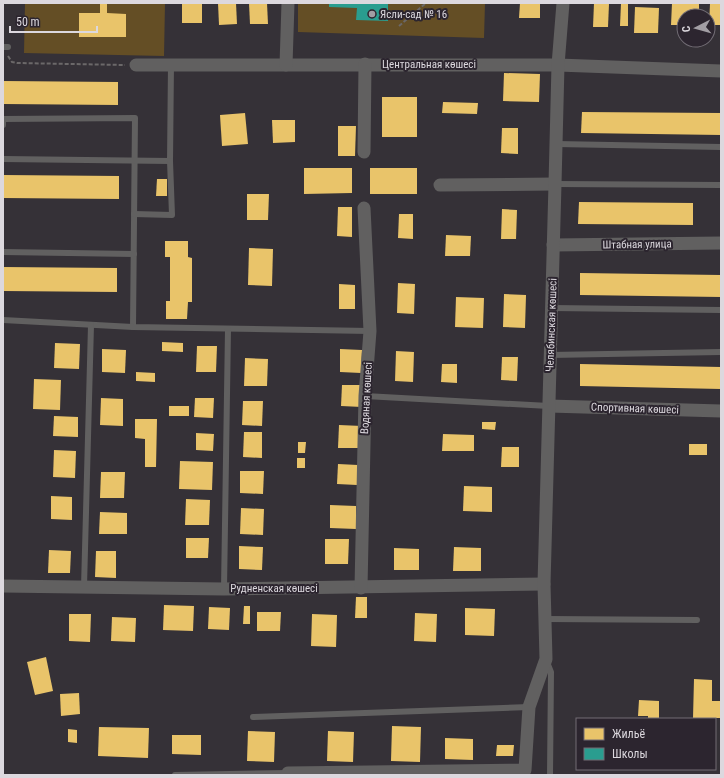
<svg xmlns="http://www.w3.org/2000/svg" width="724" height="778" font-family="'Roboto Condensed',sans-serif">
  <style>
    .green { fill: #644e25 }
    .homes { fill: #e9c46a }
    .schools { fill: #2a9d8f }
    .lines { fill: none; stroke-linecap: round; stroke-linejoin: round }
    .path { stroke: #6b6869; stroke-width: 2; stroke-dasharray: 4 2; stroke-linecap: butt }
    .lane { stroke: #616060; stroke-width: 6 }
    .street { stroke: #616060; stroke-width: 13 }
    .poi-dot { fill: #a29ea4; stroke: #2c252f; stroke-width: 1.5 }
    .labels { text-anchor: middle; stroke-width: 4; stroke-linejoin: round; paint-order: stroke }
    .poi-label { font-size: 11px; fill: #dcd8de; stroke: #2c252f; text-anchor: start }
    .street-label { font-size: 11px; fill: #dcd8de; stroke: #2c252f }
  </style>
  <rect width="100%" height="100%" fill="#353137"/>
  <g class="green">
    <path d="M25 3H165L164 56 24 53Z"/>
    <path d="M298 3H485L484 38 298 32Z"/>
  </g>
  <g class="homes">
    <path d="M100 3H107V13L126 14V37H79V13H100Z"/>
    <path d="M218 3H236L237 24 219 25Z"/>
    <path d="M249 3H267L268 24H250Z"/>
    <path d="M520 3H540V18H519Z"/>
    <path d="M594 3 609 4 608 27H593Z"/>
    <path d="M621 3H628V26H620Z"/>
    <path d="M672 3 699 4V16H684V25H671Z"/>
    <rect x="182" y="4" width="20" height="19"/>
    <path d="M710 4H721V25H709Z"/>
    <path d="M635 7 659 8 658 33H634Z"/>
    <path d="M504 73 540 74 539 102 503 101Z"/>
    <path d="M3 81 118 82V105L3 104Z"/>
    <rect x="382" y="97" width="35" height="40"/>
    <path d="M443 102 478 103 477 114 442 113Z"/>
    <path d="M582 112 721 113V135L581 133Z"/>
    <path d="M245 113 248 144 222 146 220 115Z"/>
    <path d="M272 120H295V142L273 143Z"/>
    <path d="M338 126H356L355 156H338Z"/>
    <path d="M502 128H518V154L501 153Z"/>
    <path d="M304 168H352V193L304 194Z"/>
    <rect x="370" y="168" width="47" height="26"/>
    <path d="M3 175 119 176V199L3 198Z"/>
    <path d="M157 179H167V196H156Z"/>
    <path d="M247 194H269L268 220H247Z"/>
    <path d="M579 202 693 203V225L578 224Z"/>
    <path d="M338 207H352V237L337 236Z"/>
    <path d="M502 209 517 210 516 239H501Z"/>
    <path d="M399 214H413V239L398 238Z"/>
    <path d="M446 235 471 236 470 256H445Z"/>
    <path d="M165 241H188V257L192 258V302H188L187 319H166V301H170V257H165Z"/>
    <path d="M249 248 273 249 272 286 248 285Z"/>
    <path d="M3 267 117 268V292L3 291Z"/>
    <path d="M580 273 721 275V297L580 295Z"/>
    <path d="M398 283 415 284 414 314 397 313Z"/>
    <path d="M339 284 355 285V309H339Z"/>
    <path d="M504 294 526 295 525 328 503 327Z"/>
    <path d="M456 297 484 298 483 328 455 327Z"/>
    <path d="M162 342 183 343V352L162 351Z"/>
    <path d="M55 343 80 344 79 369 54 368Z"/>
    <path d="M197 346H217L216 372H196Z"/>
    <path d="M102 349 126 350 125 373 102 372Z"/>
    <path d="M340 349 362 350 361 373 340 372Z"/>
    <path d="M396 351 414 352 413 382 395 381Z"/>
    <path d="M502 357H518L517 381 501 380Z"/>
    <path d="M245 358 268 359 267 386H244Z"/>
    <path d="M442 364H457V383L441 382Z"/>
    <path d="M580 364 721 367V389L580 386Z"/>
    <path d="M136 372 155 373V382L136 381Z"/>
    <path d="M34 379 61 380 60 410 33 409Z"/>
    <path d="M342 385H363L362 407 341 406Z"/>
    <path d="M101 398 123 399V426L100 425Z"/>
    <path d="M195 398H214L213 418 194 417Z"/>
    <path d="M243 401H263L262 426 242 425Z"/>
    <rect x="169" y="406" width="20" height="10"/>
    <path d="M54 416 78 417V437L53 436Z"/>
    <path d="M135 419H157L156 467H145V439L135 438Z"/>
    <path d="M482 422H496L495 430 482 429Z"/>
    <path d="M339 425 362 426 361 448H338Z"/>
    <path d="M244 432H262V458L243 457Z"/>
    <path d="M196 433 214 434 213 451 196 450Z"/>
    <path d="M443 434 474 435V451H442Z"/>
    <path d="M298 442H306L305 453H298Z"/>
    <rect x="689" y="444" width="18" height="11"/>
    <path d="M502 447H519V467H501Z"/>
    <path d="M54 450 76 451 75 478 53 477Z"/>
    <rect x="297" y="458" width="8" height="10"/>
    <path d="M180 461 213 462 212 490 179 489Z"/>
    <path d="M338 464 358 465 357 485 337 484Z"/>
    <path d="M240 471H264L263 494 240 493Z"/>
    <path d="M101 472H125L124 498H100Z"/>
    <path d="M464 486 492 487V512L463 511Z"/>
    <path d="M51 496 72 497V520L51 519Z"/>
    <path d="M186 499 210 500 209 525H185Z"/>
    <path d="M330 505 356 506V529L330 528Z"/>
    <path d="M241 508 264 509 263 535 240 534Z"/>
    <path d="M100 512 127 513V534H99Z"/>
    <path d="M186 538H209L208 558H186Z"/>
    <path d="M325 539H349L348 564H325Z"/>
    <path d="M239 546 263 547 262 570 239 569Z"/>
    <path d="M454 547 481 548V571H453Z"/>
    <path d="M394 548 419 549V570H394Z"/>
    <path d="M49 550 71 551 70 573H48Z"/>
    <path d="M96 551H116V578L95 577Z"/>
    <path d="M356 597H367V618H355Z"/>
    <path d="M164 605 194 606 193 631 163 630Z"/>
    <path d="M244 606H250V624H243Z"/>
    <path d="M209 607 230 608 229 630 208 629Z"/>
    <path d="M465 608 495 609 494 636 465 635Z"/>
    <path d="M257 612H281L280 631H257Z"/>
    <path d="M415 613 437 614 436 642 414 641Z"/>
    <path d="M69 614H91L90 642 69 641Z"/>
    <path d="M312 614 337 615 336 647 311 646Z"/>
    <path d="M112 617 136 618 135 642 111 641Z"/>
    <path d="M46 657 53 691 35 695 27 662Z"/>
    <path d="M694 679 712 680V701H721V718H693Z"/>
    <path d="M79 693 80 714 61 716 60 694Z"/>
    <path d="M639 700 659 701V719H648V716H638Z"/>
    <path d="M392 726 421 727 420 762 391 761Z"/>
    <path d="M99 727 149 728 148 758 98 756Z"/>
    <path d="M68 729 77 730V743L68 742Z"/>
    <path d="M248 731 275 732 274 762 247 761Z"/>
    <path d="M328 731 354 732 353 762 327 761Z"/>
    <path d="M172 735H201V755L172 754Z"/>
    <path d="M445 738 473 739V760L445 759Z"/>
    <path d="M497 745H514L513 756H496Z"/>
  </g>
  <path class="schools" d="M329 3H388V21L356 20 357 8 329 7Z"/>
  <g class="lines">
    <g class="path">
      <path d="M399 26 426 3"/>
      <path d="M8 56 12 62 17 63 125 65"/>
    </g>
    <g class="lane">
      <path d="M3 47H8"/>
      <path d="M3 125V119L135 118 133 327"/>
      <path d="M556 144 721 147"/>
      <path d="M3 159 170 161 171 64"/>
      <path d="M555 184 721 185"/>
      <path d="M134 214 172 215 170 161"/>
      <path d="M3 252 134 254"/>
      <path d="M552 308 721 310"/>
      <path d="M3 320 133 327 370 331"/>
      <path d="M550 355 721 352"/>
      <path d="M365 396 549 406"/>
      <path d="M84 587 91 325"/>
      <path d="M224 589 228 329"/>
      <path d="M546 619 697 620"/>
      <path d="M547 662 551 672 550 775"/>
      <path d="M253 717 529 707"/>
      <path d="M175 775 288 773"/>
    </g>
    <g class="street">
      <path d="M136 65H558L721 71"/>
      <path d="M286 65 288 3"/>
      <path d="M364 152 365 64"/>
      <path d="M440 185 555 184"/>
      <path d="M553 245 721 243"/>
      <path d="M549 406 721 411"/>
      <path d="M3 586 224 589 544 584"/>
      <path d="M361 588 365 396 370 331 364 208"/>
      <path d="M287 775 288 773 525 770 529 707 546 659 544 584 555 184 558 65 563 3"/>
    </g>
  </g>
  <circle class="poi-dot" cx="372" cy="14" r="4"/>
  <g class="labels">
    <g class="poi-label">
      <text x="380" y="18">Ясли-сад № 16</text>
    </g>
    <g class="street-label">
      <text x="429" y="68">Центральная көшесі</text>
      <text transform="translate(637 244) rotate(-1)" y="4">Штабная улица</text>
      <text transform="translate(551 325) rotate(-88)" y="4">Челябинская көшесі</text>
      <text transform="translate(366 398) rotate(-87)" y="4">Водяная көшесі</text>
      <text transform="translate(635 408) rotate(2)" y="4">Спортивная көшесі</text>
      <text x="274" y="592">Рудненская көшесі</text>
    </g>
  </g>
  <rect width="724" height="778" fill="none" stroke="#dcd8de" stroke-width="8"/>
  <rect x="576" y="718" width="140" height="52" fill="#2c252f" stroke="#726d75"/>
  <rect x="584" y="728" width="20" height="12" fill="#e9c46a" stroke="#726d75"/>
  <text x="612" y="738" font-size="12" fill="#dcd8de">Жильё</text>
  <rect x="584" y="748" width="20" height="12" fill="#2a9d8f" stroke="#726d75"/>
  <text x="612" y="758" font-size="12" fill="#dcd8de">Школы</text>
  <g transform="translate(696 28) rotate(264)"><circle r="19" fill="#2c252f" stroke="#726d75"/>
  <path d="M0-3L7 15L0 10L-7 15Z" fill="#a29ea4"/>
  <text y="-6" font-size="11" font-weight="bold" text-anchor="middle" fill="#dcd8de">С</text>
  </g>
  <path d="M10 26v6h87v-6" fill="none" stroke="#dcd8de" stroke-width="2"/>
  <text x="16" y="26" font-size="12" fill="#dcd8de" stroke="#2c252f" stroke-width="3" paint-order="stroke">50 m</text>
</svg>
